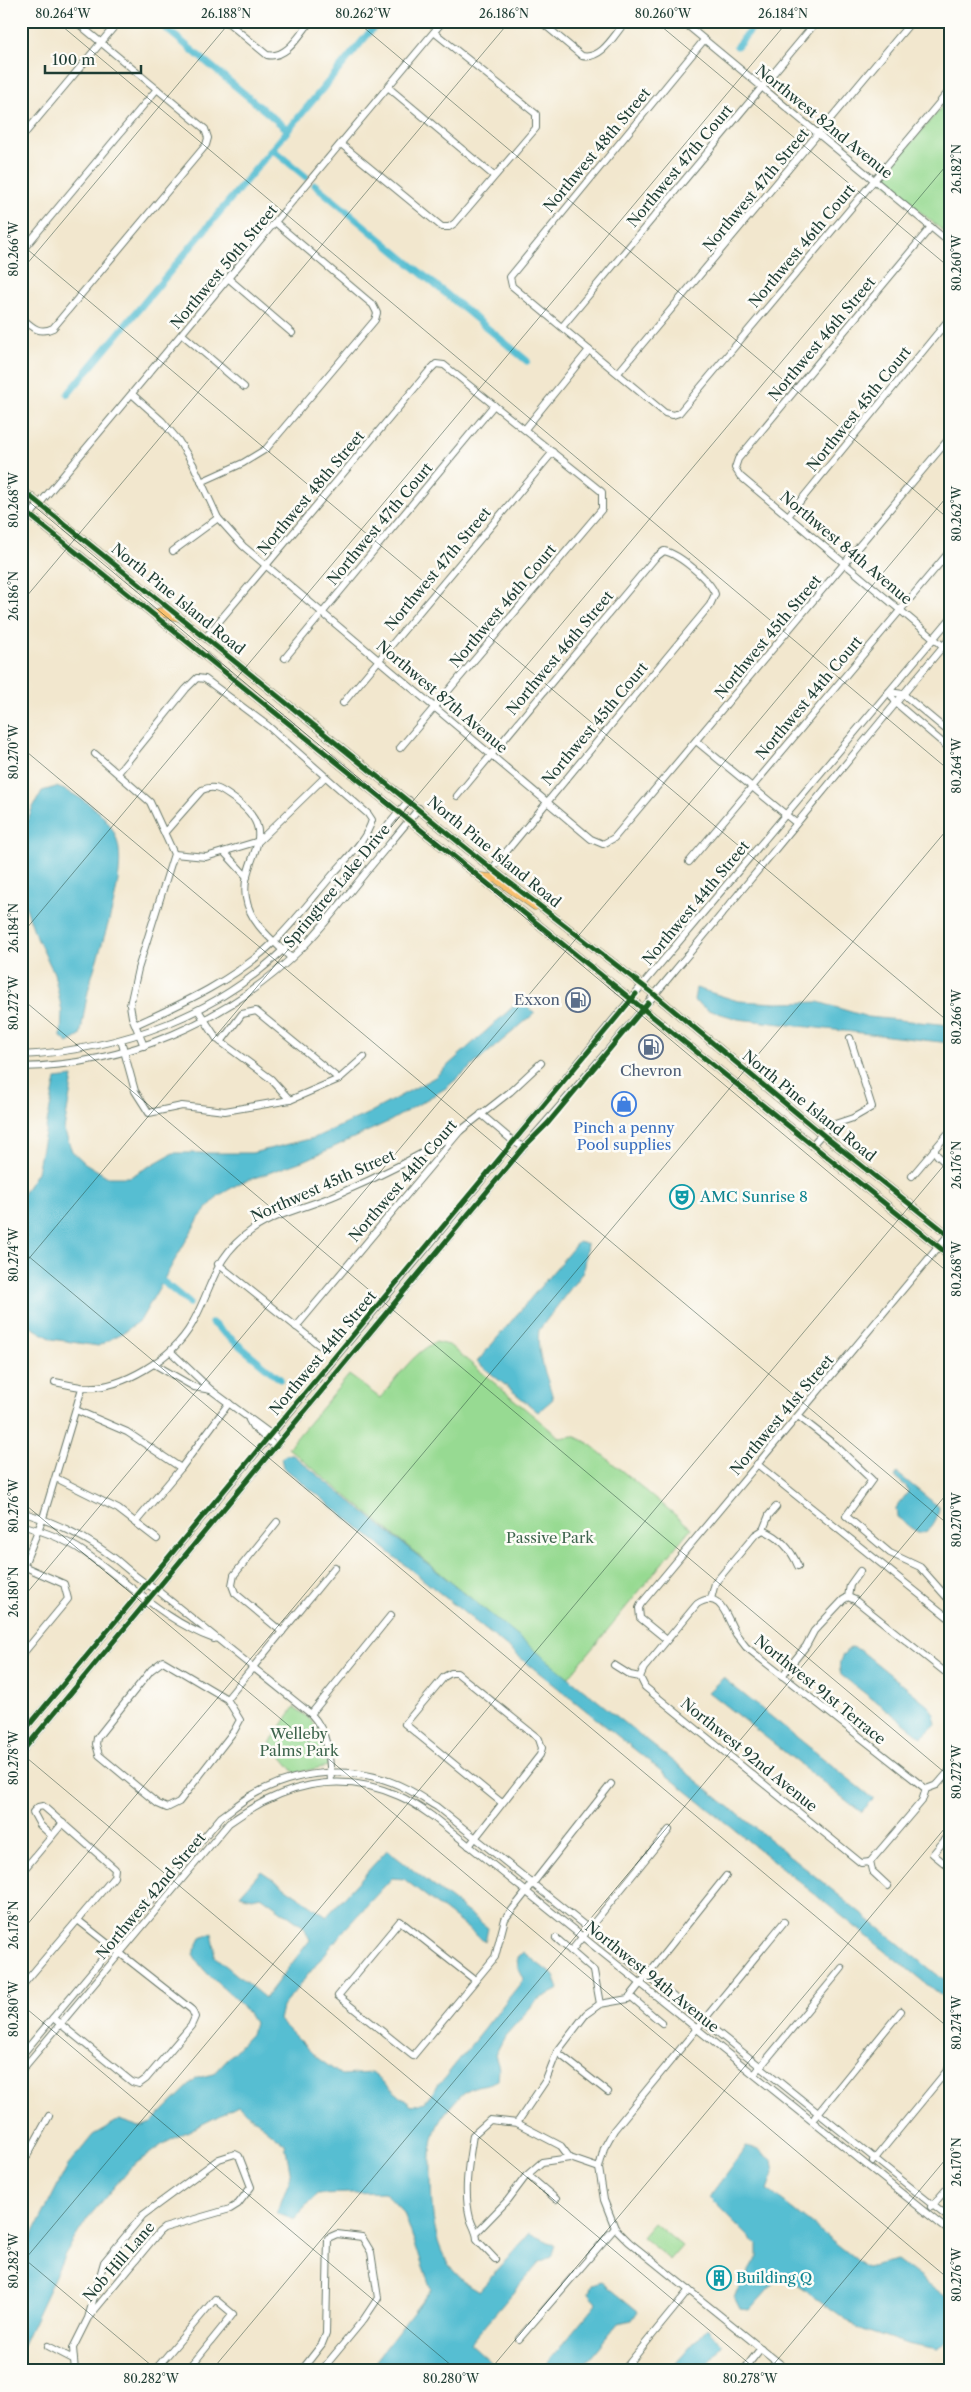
<svg xmlns="http://www.w3.org/2000/svg" width="971" height="2392" font-family="'Libre Caslon Text',serif">
  <style>
    .green { fill: #97da92; stroke: #5b8c63 }
    .water { fill: #56bed2; stroke: #3a7e83 }
    .lines { fill: none; stroke-linecap: round; stroke-linejoin: round }
    .canal { stroke: #56bed2; stroke-width: 7 }
    .minor-casing { stroke: #69786a; stroke-width: 8 }
    .major-casing { stroke: #69786a; stroke-width: 9 }
    .minor { stroke: #fff; stroke-width: 6 }
    .major { stroke: #f8bf6c; stroke-width: 8 }
    .cycleway-casing { stroke: #fdfcf7; stroke-width: 8 }
    .cycleway { stroke: #1b5e20; stroke-width: 5 }
    .ticks { fill: none; stroke: #1f3d34; stroke-width: 1; stroke-opacity: 0.45 }
    .labels { text-anchor: middle; stroke-width: 5; stroke-linejoin: round; paint-order: stroke }
    .street-label { font-size: 15px; fill: #1f3d34; stroke: #fdfcf7 }
    .service-label { font-size: 15px; fill: #4e5e75; stroke: #fdfcf7; text-anchor: end }
    .shop-label { font-size: 15px; fill: #366cbe; stroke: #fdfcf7 }
    .culture-label { font-size: 15px; fill: #0d838f; stroke: #fdfcf7; text-anchor: start }
    .park-label { font-size: 15px; fill: #3d644c; stroke: #fdfcf7 }
    .neatline { fill: none; stroke: #1f3d34; stroke-width: 2 }
    .ticks-label { font-size: 12px; text-anchor: middle; fill: #1f3d34 }
  </style>
  <rect width="100%" height="100%" fill="#fdfcf7"/>
  <filter id="ink" filterUnits="userSpaceOnUse"><feTurbulence type="fractalNoise" baseFrequency=".02" numOctaves="2"/><feDisplacementMap in="SourceGraphic" scale="10" xChannelSelector="R" yChannelSelector="G"/><feConvolveMatrix kernelMatrix="1 2 1 2 8 2 1 2 1" color-interpolation-filters="sRGB"/></filter>
  <filter id="wash" filterUnits="userSpaceOnUse"><feTurbulence type="fractalNoise" baseFrequency=".0096" numOctaves="4" result="noise"/><feDisplacementMap in="SourceGraphic" scale="20" xChannelSelector="R" yChannelSelector="G"/><feGaussianBlur stdDeviation="1.12" result="paint"/><feColorMatrix in="noise" values="0 0 0 0 0 0 0 0 0 0 0 0 0 0 0 0 0 1.4 0 .05"/><feComposite in="paint" operator="in"/></filter>
  <g filter="url(#wash)">
    <rect width="100%" height="100%" fill="#f2e7ce"/>
    <g class="green">
      <path d="M950 97V237L881 179Z"/>
      <path d="M436 1342 449 1345 560 1438 573 1436 587 1442 691 1528 568 1678 288 1448 349 1375 380 1398C397 1379 412 1353 436 1342Z"/>
      <path d="M294 1707C323 1727 321 1732 328 1766L295 1773 270 1743Z"/>
      <path d="M654 2223 682 2246 670 2260 642 2237Z"/>
    </g>
    <g class="water">
      <path d="M56 787C79 794 110 815 117 840 128 875 102 941 92 976 86 996 84 1016 80 1036L68 1043 61 1037 62 1011 54 973 35 934 21 893 22 838 31 811 42 791Z"/>
      <path d="M696 988 738 1001 778 1003 818 1002 868 1017 950 1025V1043L738 1019 708 1010 694 1001Z"/>
      <path d="M516 1004H525L535 1013 446 1088 390 1121 308 1159 240 1183 218 1196 199 1218 140 1321 122 1333 98 1346 52 1339 26 1324 21 1319V1197L37 1172 56 1079 73 1077 64 1130 72 1151 85 1163 108 1177H130L173 1153H252L314 1138 369 1113 435 1077Z"/>
      <path d="M578 1242 587 1244 583 1272 539 1330C535 1353 548 1377 553 1399L538 1412 477 1362Z"/>
      <path d="M286 1455H293L950 1985V2003L283 1467 281 1458Z"/>
      <path d="M897 1473 939 1507C939 1516 930 1536 918 1532 911 1529 903 1521 897 1517L896 1508 908 1492 906 1486 895 1477Z"/>
      <path d="M852 1647 860 1650 928 1705 934 1714 936 1724 922 1737 841 1675C837 1663 841 1653 852 1647Z"/>
      <path d="M723 1678 874 1799 861 1812 708 1692Z"/>
      <path d="M387 1850 488 1928 485 1942 404 1879 392 1878 345 1929 282 2007 279 2020 316 2057 341 2075 372 2073 412 2106 425 2102 524 1979 518 1968 517 1958 523 1952 554 1976 559 1989 537 2000 505 2036 495 2055 499 2068 498 2080C488 2085 486 2084 477 2086 463 2089 451 2106 443 2116 429 2137 431 2155 431 2178 432 2224 434 2267 479 2291L530 2233 555 2245 551 2257 539 2262 470 2343 501 2371H368L431 2289 404 2213 384 2192 317 2194 294 2220 277 2213 291 2176 285 2144 238 2106 163 2144 131 2167 87 2219 65 2254 21 2349V2258L67 2167 93 2135 119 2120 140 2127 151 2123 197 2078 213 2074 251 2034 254 2023C240 1995 207 1982 193 1954L201 1938 212 1933 215 1948 214 1956 265 1998 310 1940 304 1927 261 1896 252 1898 240 1895 261 1871 327 1916Z"/>
      <path d="M746 2147 759 2150 772 2160 774 2173 768 2190 866 2267 897 2260 950 2300V2337L939 2350 907 2344 857 2327 782 2274 750 2310 740 2309 734 2297 757 2257V2245L709 2197Z"/>
      <path d="M602 2282 638 2311 632 2320 618 2323 579 2371H540L597 2302 589 2293 592 2285Z"/>
      <path d="M707 2328 722 2345 702 2371H669Z"/>
    </g>
    <g class="lines">
      <g class="canal">
        <path d="M157 21 288 130"/>
        <path d="M737 46 758 21"/>
        <path d="M272 149 306 177"/>
        <path d="M315 185 527 361"/>
        <path d="M68 394 379 21"/>
        <path d="M161 1280 189 1303"/>
        <path d="M212 1323 280 1379"/>
      </g>
    </g>
  </g>
  <g filter="url(#ink)">
    <g class="lines">
      <defs>
        <g id="minor">
          <path d="M226 21 267 55C287 59 299 35 311 21"/>
          <path d="M540 21 582 56C602 60 614 35 626 21"/>
          <path d="M682 21 950 243"/>
          <path d="M21 24 24 21"/>
          <path d="M704 40 510 277 512 286 665 413 673 415 679 413 950 90"/>
          <path d="M389 88 494 176"/>
          <path d="M21 138 119 21"/>
          <path d="M341 144 442 227H449L455 223 536 128V114L435 33"/>
          <path d="M931 227 738 459 735 468 740 476 943 646"/>
          <path d="M21 252 157 89"/>
          <path d="M229 279 292 333"/>
          <path d="M21 317C32 327 39 335 53 328L206 145 208 138 205 129 75 21"/>
          <path d="M562 327 817 21"/>
          <path d="M183 335 244 387"/>
          <path d="M618 373 912 21"/>
          <path d="M133 395 162 421 178 440 193 464 218 518 243 546 591 839 603 844 614 838 947 441"/>
          <path d="M525 429 589 350"/>
          <path d="M201 482 243 463 266 449 375 320 377 313 373 305 276 223"/>
          <path d="M788 516 950 318"/>
          <path d="M21 526 443 21"/>
          <path d="M173 551 218 518"/>
          <path d="M206 637 429 371 436 364 444 365 602 492V509L400 748"/>
          <path d="M285 658 494 405"/>
          <path d="M889 692 896 703 950 749"/>
          <path d="M889 692 903 694 950 733"/>
          <path d="M343 703 553 452"/>
          <path d="M696 741 796 823"/>
          <path d="M95 754 150 802 174 854 138 969 130 1005 132 1017 144 1046"/>
          <path d="M118 773 186 689 197 678 205 679 268 726 368 814 372 820C367 839 348 857 335 872 315 895 296 920 275 941 236 979 184 1003 135 1025"/>
          <path d="M457 796 655 558 664 551C679 554 710 580 715 594L710 605 492 869"/>
          <path d="M165 832 202 790C214 785 220 789 230 796 287 834 239 856 246 898 250 924 274 941 291 958"/>
          <path d="M224 852 247 877"/>
          <path d="M174 854 206 857 259 841 325 777"/>
          <path d="M689 862 950 551"/>
          <path d="M198 1010 217 1039 271 1079 290 1100"/>
          <path d="M121 1040 135 1091 149 1113 182 1106 225 1111 290 1100 339 1079 364 1057"/>
          <path d="M221 1042 242 1014 256 1011 339 1079"/>
          <path d="M21 1055C121 1050 219 1015 290 943 334 899 369 847 409 800"/>
          <path d="M21 1067C126 1065 227 1022 302 948 322 928 340 904 358 882 378 857 399 833 419 808"/>
          <path d="M481 1114 514 1142 524 1147"/>
          <path d="M813 1144 829 1126 853 1118 872 1107 850 1038"/>
          <path d="M934 1149 937 1155 950 1167"/>
          <path d="M912 1176 950 1131"/>
          <path d="M218 1264 319 1345"/>
          <path d="M296 1327 460 1131 510 1092 541 1063"/>
          <path d="M171 1352 211 1390 280 1441"/>
          <path d="M154 1364 194 1387 211 1390"/>
          <path d="M55 1382C64 1384 73 1386 81 1387 121 1391 173 1358 192 1324 213 1287 213 1257 252 1230 276 1213 308 1207 336 1195 379 1177 420 1156 460 1131"/>
          <path d="M76 1410 127 1432 181 1468"/>
          <path d="M798 1416 835 1445 872 1480 846 1516 890 1553 920 1567 950 1601"/>
          <path d="M249 1420 253 1427 276 1447"/>
          <path d="M757 1464 950 1619"/>
          <path d="M56 1478 118 1509 157 1539"/>
          <path d="M21 1512C55 1522 85 1536 114 1558 128 1569 140 1582 157 1590L311 1714C328 1732 330 1757 331 1782"/>
          <path d="M277 1522 234 1575 232 1585 235 1593 282 1632"/>
          <path d="M135 1523 181 1468 229 1403"/>
          <path d="M21 1525C43 1531 65 1539 84 1552 127 1581 164 1621 214 1639"/>
          <path d="M763 1530 769 1515 776 1507"/>
          <path d="M21 1565 64 1584 68 1599 21 1656"/>
          <path d="M24 1565 43 1518 82 1388"/>
          <path d="M848 1597 855 1600 950 1676"/>
          <path d="M848 1597 850 1585 860 1571"/>
          <path d="M711 1599 715 1583 755 1535 763 1530C780 1537 791 1549 798 1566"/>
          <path d="M667 1640 640 1618 639 1608 641 1604 950 1233"/>
          <path d="M614 1665 630 1675 640 1677 645 1687 861 1863 870 1862"/>
          <path d="M782 1676 806 1646 814 1631 843 1600 848 1597"/>
          <path d="M640 1677 644 1668 697 1604C721 1588 727 1619 736 1634 739 1638 743 1643 746 1647L926 1789"/>
          <path d="M227 1699 163 1661 151 1670 97 1738 96 1744 99 1755 158 1804 167 1808 179 1802 234 1731 240 1720 227 1699 335 1567"/>
          <path d="M311 1714 391 1615"/>
          <path d="M21 1735 430 1244 613 1020 950 619"/>
          <path d="M21 1753 524 1147C670 981 808 808 950 638"/>
          <path d="M950 1834 933 1854 950 1868"/>
          <path d="M469 1846 540 1755 542 1748 539 1739 457 1673H451L444 1677 405 1724 502 1803"/>
          <path d="M870 1862 922 1801 926 1789 937 1785 950 1770"/>
          <path d="M870 1862 872 1871 888 1886"/>
          <path d="M21 1873 63 1823"/>
          <path d="M784 1922 614 2130 604 2148 599 2168 604 2200 615 2228 629 2242 789 2371"/>
          <path d="M556 1938 594 1971 600 2004"/>
          <path d="M571 1951 669 1830"/>
          <path d="M475 1980 400 1921 338 1996 413 2056 495 1957 505 1919 611 1784"/>
          <path d="M21 1987 114 1877 115 1869 43 1806 38 1807 33 1812 40 1825 52 1836"/>
          <path d="M630 1996 662 2023"/>
          <path d="M53 2018 132 2082 139 2084 146 2079 191 2026 195 2017 192 2010 79 1921"/>
          <path d="M557 2052 608 2092"/>
          <path d="M21 2056 221 1817C230 1811 239 1803 249 1797 296 1769 357 1763 407 1789 417 1794 427 1801 437 1807L950 2219"/>
          <path d="M21 2071 229 1823C282 1785 337 1769 399 1796 411 1801 422 1809 432 1816L950 2232"/>
          <path d="M757 2071 842 1968"/>
          <path d="M815 2117 901 2011"/>
          <path d="M517 2123 561 2146 570 2158 599 2168"/>
          <path d="M873 2161 950 2067"/>
          <path d="M21 2167 49 2116"/>
          <path d="M528 2175 556 2199"/>
          <path d="M931 2207 950 2185"/>
          <path d="M477 2232 508 2200 526 2176 542 2162 570 2158"/>
          <path d="M495 2259 477 2240C477 2231 472 2226 470 2218 463 2191 469 2161 473 2135L490 2120 517 2123 546 2080 557 2052 586 2014 600 2004 628 1999 726 1876"/>
          <path d="M519 2339 615 2228"/>
          <path d="M48 2346 73 2359"/>
          <path d="M75 2371 73 2348 88 2318 159 2232 164 2228 230 2209 238 2204 251 2187 239 2156 235 2154 219 2159 143 2215 104 2262 88 2318"/>
          <path d="M154 2371 215 2299 233 2314 187 2371"/>
          <path d="M301 2371 322 2344 326 2334 328 2238 337 2234 362 2237 371 2252 378 2298 364 2319 321 2371"/>
          <path d="M623 2371 689 2290"/>
          <path d="M743 2371 761 2348"/>
        </g>
        <g id="major">
          <path d="M21 489 492 869 655 995 822 1134 950 1236"/>
          <path d="M21 508 950 1256"/>
          <path d="M154 615 160 612 178 617"/>
          <path d="M481 877 497 879 535 906"/>
        </g>
      </defs>
      <use href="#minor" class="minor-casing"/>
      <use href="#major" class="major-casing"/>
      <use href="#minor" class="minor"/>
      <use href="#major" class="major"/>
      <defs>
        <g id="cycleway">
          <path d="M21 489 492 869 655 995 822 1134 950 1236"/>
          <path d="M21 508 950 1256"/>
          <path d="M21 1735 636 994"/>
          <path d="M21 1753 524 1147 548 1123 648 1003"/>
        </g>
      </defs>
      <use href="#cycleway" class="cycleway-casing"/>
      <use href="#cycleway" class="cycleway"/>
    </g>
  </g>
  <path class="ticks" d="M56 21 950 771M356 21 950 520M655 21 950 268M21 244 950 1023M21 271 231 21M21 495 950 1274M21 603 510 21M21 747 950 1526M21 935 788 21M21 998 950 1777M21 1250 950 2029M21 1268 950 161M21 1501 950 2280M21 1600 950 493M21 1753 758 2371M21 1932 950 826M21 2004 458 2371M21 2256 158 2371M21 2264 950 1158M211 2371 950 1490M489 2371 950 1822M768 2371 950 2154"/>
  <defs>
    <symbol id="fuel-ring" viewBox="-11 -11 22 22"><circle r="9.5" fill="#fdfcf7" stroke="#5c6f8a" stroke-width="1.5"/><path d="M-5.5-6h7V0h2V4h1.3V-2.5L3-4.5l.8-.8L6-3V5H2.5V1h-1V6h-7ZM-4.2-4.7v3.2H.2V-4.7Z" fill="#5c6f8a"/></symbol>
    <symbol id="shop-ring" viewBox="-11 -11 22 22"><circle r="9.5" fill="#fdfcf7" stroke="#3f7fe0" stroke-width="1.5"/><path d="M-5-2.5h2.3a2.7 3.5 0 0 1 5.4 0H5L5.5 6h-11ZM-1.5-2.5h3a1.5 2.3 0 0 0-3 0Z" fill="#3f7fe0"/></symbol>
    <symbol id="theatre-ring" viewBox="-11 -11 22 22"><circle r="9.5" fill="#fdfcf7" stroke="#0f9aa8" stroke-width="1.5"/><path d="M-5-5.5Q0-4 5-5.5V0Q5 5 0 6Q-5 5-5 0ZM-3.3-2.5H-1v1.5H-3.3ZM1-2.5H3.3v1.5H1ZM-2.8 1Q0 5.5 2.8 1Z" fill="#0f9aa8"/></symbol>
    <symbol id="building-ring" viewBox="-11 -11 22 22"><circle r="9.5" fill="#fdfcf7" stroke="#0f9aa8" stroke-width="1.5"/><path d="M-4-6H4V6H1V3H-1V6H-4ZM-2.5-4.3h1.7v1.8h-1.7ZM.8-4.3h1.7v1.8H.8ZM-2.5-1h1.7V.8h-1.7ZM.8-1h1.7V.8H.8Z" fill="#0f9aa8"/></symbol>
  </defs>
  <g fill-rule="evenodd">
    <use href="#fuel-ring" x="564" y="986" width="28" height="28"/>
    <use href="#fuel-ring" x="637" y="1033" width="28" height="28"/>
    <use href="#shop-ring" x="610" y="1090" width="28" height="28"/>
    <use href="#theatre-ring" x="668" y="1183" width="28" height="28"/>
    <use href="#building-ring" x="705" y="2264" width="28" height="28"/>
  </g>
  <g class="labels">
    <g class="street-label">
      <text transform="translate(824 122) rotate(39)" y="5">Northwest 82nd Avenue</text>
      <text transform="translate(597 150) rotate(-50)" y="5">Northwest 48th Street</text>
      <text transform="translate(680 166) rotate(-50)" y="5">Northwest 47th Court</text>
      <text transform="translate(756 190) rotate(-50)" y="5">Northwest 47th Street</text>
      <text transform="translate(802 246) rotate(-50)" y="5">Northwest 46th Court</text>
      <text transform="translate(224 267) rotate(-50)" y="5">Northwest 50th Street</text>
      <text transform="translate(822 339) rotate(-50)" y="5">Northwest 46th Street</text>
      <text transform="translate(859 409) rotate(-51)" y="5">Northwest 45th Court</text>
      <text transform="translate(311 493) rotate(-50)" y="5">Northwest 48th Street</text>
      <text transform="translate(380 524) rotate(-50)" y="5">Northwest 47th Court</text>
      <text transform="translate(846 548) rotate(40)" y="5">Northwest 84th Avenue</text>
      <text transform="translate(438 569) rotate(-50)" y="5">Northwest 47th Street</text>
      <text transform="translate(178 599) rotate(39)" y="5">North Pine Island Road</text>
      <text transform="translate(503 606) rotate(-50)" y="5">Northwest 46th Court</text>
      <text transform="translate(768 637) rotate(-50)" y="5">Northwest 45th Street</text>
      <text transform="translate(560 653) rotate(-50)" y="5">Northwest 46th Street</text>
      <text transform="translate(442 697) rotate(40)" y="5">Northwest 87th Avenue</text>
      <text transform="translate(809 698) rotate(-50)" y="5">Northwest 44th Court</text>
      <text transform="translate(595 724) rotate(-50)" y="5">Northwest 45th Court</text>
      <text transform="translate(494 852) rotate(39)" y="5">North Pine Island Road</text>
      <text transform="translate(337 886) rotate(-50)" y="5">Springtree Lake Drive</text>
      <text transform="translate(696 903) rotate(-50)" y="5">Northwest 44th Street</text>
      <text transform="translate(809 1106) rotate(39)" y="5">North Pine Island Road</text>
      <text transform="translate(403 1181) rotate(-49)" y="5">Northwest 44th Court</text>
      <text transform="translate(323 1186) rotate(-24)" y="5">Northwest 45th Street</text>
      <text transform="translate(323 1353) rotate(-50)" y="5">Northwest 44th Street</text>
      <text transform="translate(782 1415) rotate(-50)" y="5">Northwest 41st Street</text>
      <text transform="translate(820 1690) rotate(39)" y="5">Northwest 91st Terrace</text>
      <text transform="translate(749 1755) rotate(39)" y="5">Northwest 92nd Avenue</text>
      <text transform="translate(151 1896) rotate(-50)" y="5">Northwest 42nd Street</text>
      <text transform="translate(652 1977) rotate(39)" y="5">Northwest 94th Avenue</text>
      <text transform="translate(119 2262) rotate(-49)" y="5">Nob Hill Lane</text>
    </g>
    <g class="service-label">
      <text x="560" y="1005">Exxon</text>
      <text x="651" y="1076" text-anchor="middle">Chevron</text>
    </g>
    <g class="shop-label">
      <text x="624" y="1133">Pinch a penny<tspan x="624" dy="17">Pool supplies</tspan></text>
    </g>
    <g class="culture-label">
      <text x="700" y="1202">AMC Sunrise 8</text>
      <text x="736" y="2283">Building Q</text>
    </g>
    <g class="park-label">
      <text x="550" y="1543">Passive Park</text>
      <text x="299" y="1739">Welleby<tspan x="299" dy="17">Palms Park</tspan></text>
    </g>
  </g>
  <rect width="971" height="2392" fill="none" stroke="#fdfcf7" stroke-width="55"/>
  <path d="M45 65v8h96v-8" fill="none" stroke="#1f3d34" stroke-width="2.5"/>
  <text x="52" y="65" font-size="15" fill="#1f3d34" stroke="#fdfcf7" stroke-width="4" paint-order="stroke">100 m</text>
  <rect x="28" y="28" width="916" height="2336" class="neatline"/>
  <g class="ticks-label">
    <text x="63" y="18">80.264°W</text>
    <text x="226" y="18">26.188°N</text>
    <text x="363" y="18">80.262°W</text>
    <text x="504" y="18">26.186°N</text>
    <text x="663" y="18">80.260°W</text>
    <text x="783" y="18">26.184°N</text>
    <text transform="translate(957 169) rotate(-90)" y="4">26.182°N</text>
    <text transform="translate(14 249) rotate(-90)" y="4">80.266°W</text>
    <text transform="translate(957 263) rotate(-90)" y="4">80.260°W</text>
    <text transform="translate(14 500) rotate(-90)" y="4">80.268°W</text>
    <text transform="translate(957 514) rotate(-90)" y="4">80.262°W</text>
    <text transform="translate(14 596) rotate(-90)" y="4">26.186°N</text>
    <text transform="translate(14 752) rotate(-90)" y="4">80.270°W</text>
    <text transform="translate(957 766) rotate(-90)" y="4">80.264°W</text>
    <text transform="translate(14 928) rotate(-90)" y="4">26.184°N</text>
    <text transform="translate(14 1003) rotate(-90)" y="4">80.272°W</text>
    <text transform="translate(957 1017) rotate(-90)" y="4">80.266°W</text>
    <text transform="translate(957 1165) rotate(-90)" y="4">26.176°N</text>
    <text transform="translate(14 1255) rotate(-90)" y="4">80.274°W</text>
    <text transform="translate(957 1269) rotate(-90)" y="4">80.268°W</text>
    <text transform="translate(14 1506) rotate(-90)" y="4">80.276°W</text>
    <text transform="translate(957 1520) rotate(-90)" y="4">80.270°W</text>
    <text transform="translate(14 1592) rotate(-90)" y="4">26.180°N</text>
    <text transform="translate(14 1758) rotate(-90)" y="4">80.278°W</text>
    <text transform="translate(957 1772) rotate(-90)" y="4">80.272°W</text>
    <text transform="translate(14 1925) rotate(-90)" y="4">26.178°N</text>
    <text transform="translate(14 2009) rotate(-90)" y="4">80.280°W</text>
    <text transform="translate(957 2023) rotate(-90)" y="4">80.274°W</text>
    <text transform="translate(957 2162) rotate(-90)" y="4">26.170°N</text>
    <text transform="translate(14 2261) rotate(-90)" y="4">80.282°W</text>
    <text transform="translate(957 2275) rotate(-90)" y="4">80.276°W</text>
    <text x="151" y="2383">80.282°W</text>
    <text x="451" y="2383">80.280°W</text>
    <text x="750" y="2383">80.278°W</text>
  </g>
</svg>
